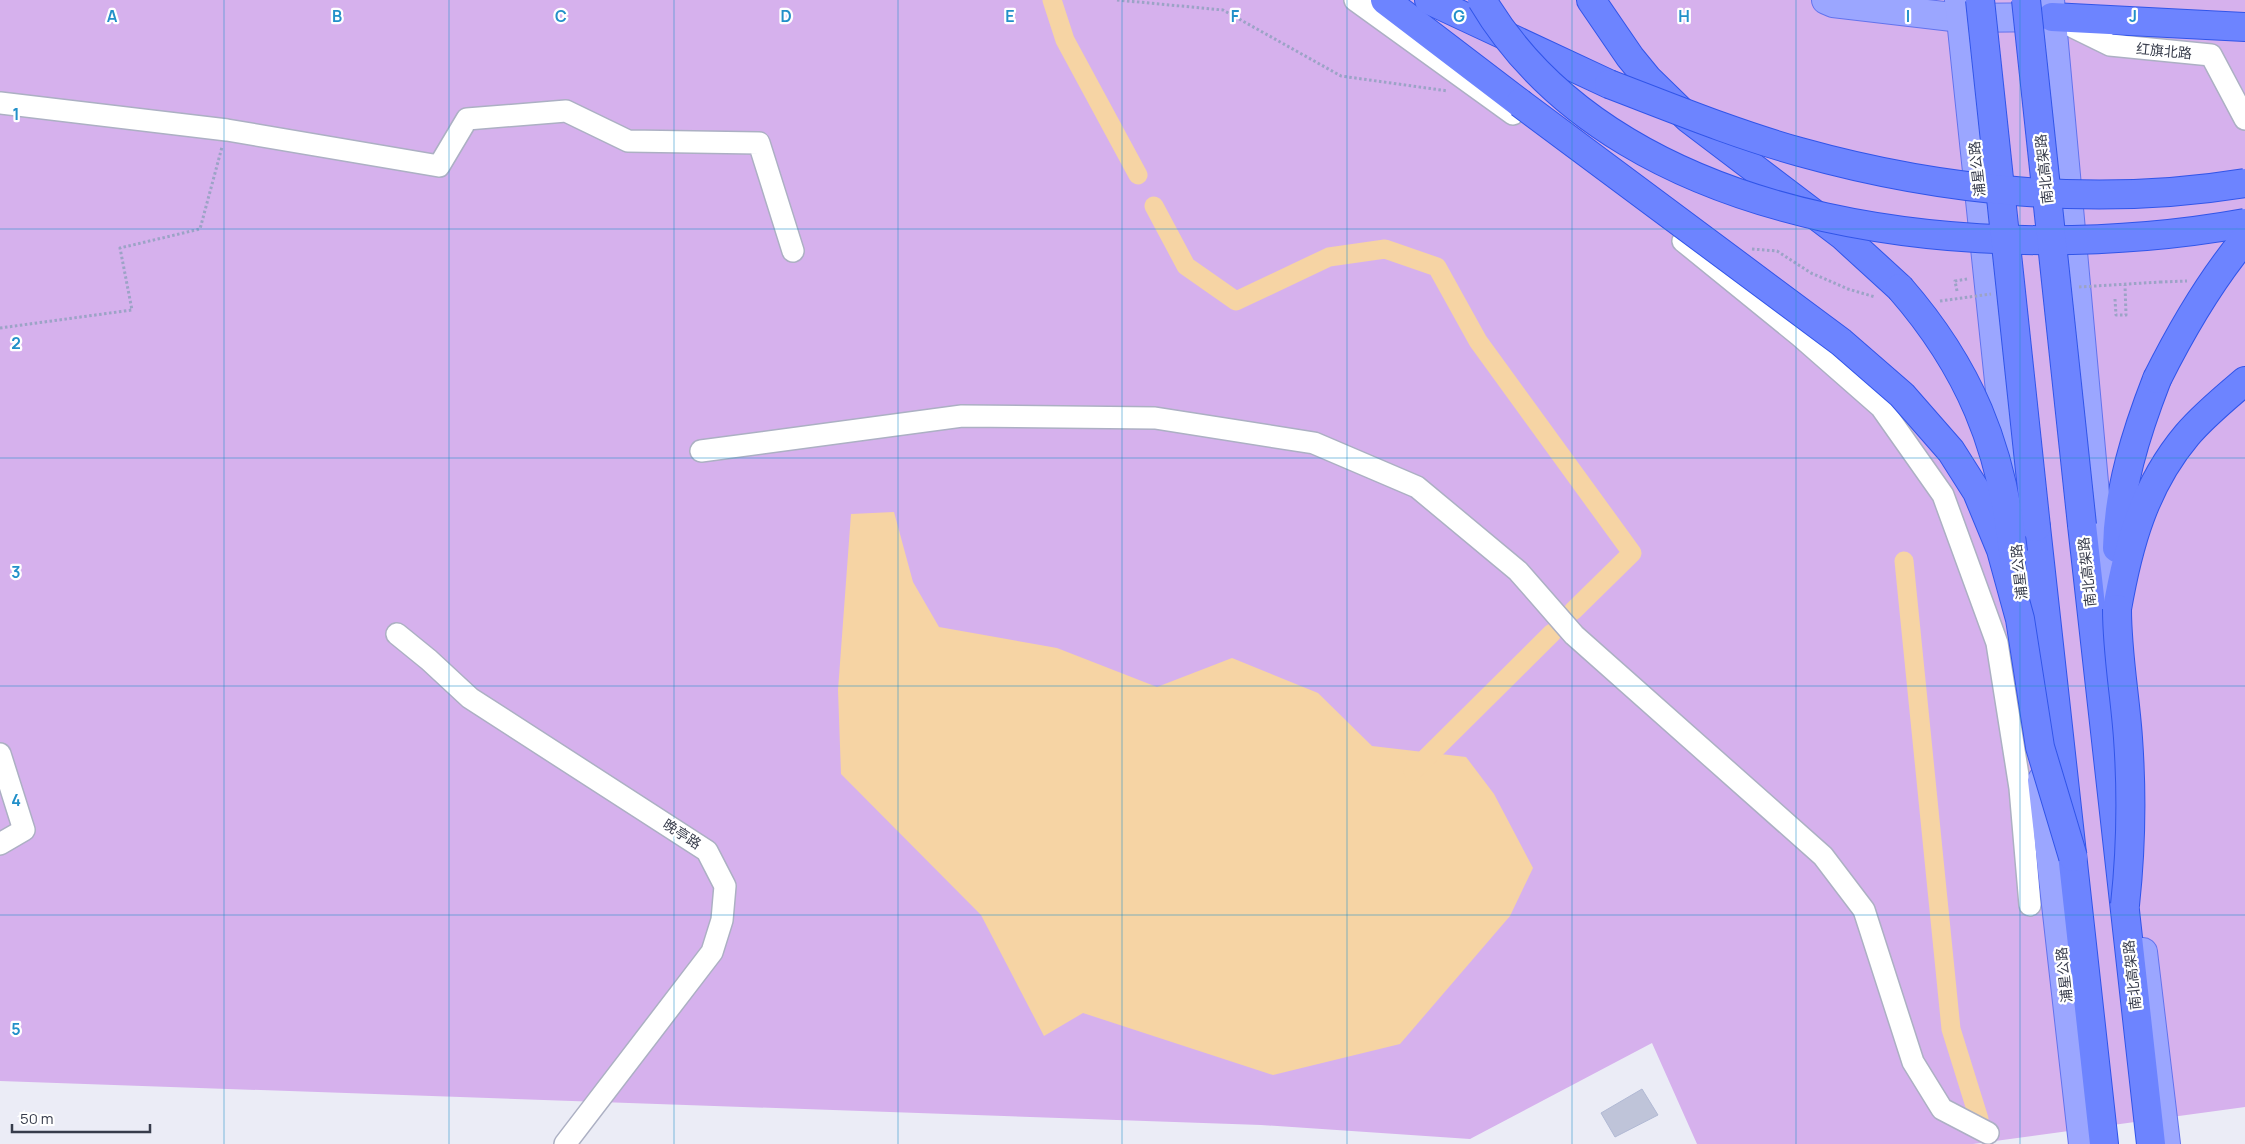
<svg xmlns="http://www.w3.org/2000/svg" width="2245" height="1144" font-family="Manrope,'Noto Sans SC',sans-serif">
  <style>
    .green { fill: #d6b1ed }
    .water { fill: #f6d4a4 }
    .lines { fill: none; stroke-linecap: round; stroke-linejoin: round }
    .canal { stroke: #f6d4a4; stroke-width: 19 }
    .building { fill: #bfc4d9; stroke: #b1b9d4 }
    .minor-casing { stroke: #acb0c3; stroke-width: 24 }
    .major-casing { stroke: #6273ed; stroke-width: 30 }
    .highway-casing { stroke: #3155e9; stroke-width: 30 }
    .path { stroke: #9ca3c6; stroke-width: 3; stroke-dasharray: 2.5 2.5; stroke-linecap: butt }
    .minor { stroke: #fff; stroke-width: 21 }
    .major { stroke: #9ba6ff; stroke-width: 28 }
    .highway { stroke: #6d84ff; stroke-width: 28 }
    .highway-bridge-casing { stroke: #3155e9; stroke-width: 30; stroke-linecap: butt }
    .path-bridge { stroke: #9ca3c6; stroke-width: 3; stroke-dasharray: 2.5 2.5; stroke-linecap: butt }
    .highway-bridge { stroke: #6d84ff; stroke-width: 28 }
    .grid { fill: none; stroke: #2290c9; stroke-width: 1; stroke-opacity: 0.55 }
    .labels { text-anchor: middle; stroke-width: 4.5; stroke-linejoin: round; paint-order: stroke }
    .street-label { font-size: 14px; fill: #373c4b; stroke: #fff }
    .grid-label { font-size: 16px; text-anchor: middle; font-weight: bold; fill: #2290c9; stroke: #fff; stroke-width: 4.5; stroke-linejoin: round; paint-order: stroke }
  </style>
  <rect width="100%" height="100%" fill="#ebecf6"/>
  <path class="green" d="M0 0H2245V1107L1973 1144H1697L1652 1043 1470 1139 1261 1125 0 1081Z"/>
  <path class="water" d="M894 512 913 582 939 627 1057 648 1157 687 1232 658 1318 693 1372 746 1466 757 1494 794 1533 868 1510 916 1400 1044 1273 1075 1083 1013 1044 1036 981 915 841 774 838 690 851 514Z"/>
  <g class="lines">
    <g class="canal">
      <path d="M1052 0 1065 40 1138 175"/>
      <path d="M1154 206 1186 266 1236 301 1329 257 1385 249 1437 267 1478 341 1632 553 1573 611"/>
      <path d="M1904 561 1951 1029 1979 1119"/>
      <path d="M1413 771 1552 633"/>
    </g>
  </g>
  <path class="building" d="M1642 1089 1658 1115 1615 1137 1601 1113Z"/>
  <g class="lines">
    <defs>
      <g id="minor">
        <path d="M1355 0 1513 114"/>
        <path d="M2059 20 2110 45 2211 55 2245 119"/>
        <path d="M0 103 227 130 439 166 467 119 566 111 628 141 759 143 793 251"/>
        <path d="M1683 241 1800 336 1881 407 1943 495 1997 643 2020 788 2030 905"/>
        <path d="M701 451 962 416 1155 418 1314 443 1417 487 1518 571 1574 635 1823 856 1864 910 1913 1062 1942 1109 1988 1133"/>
        <path d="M397 634 429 660 470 698 707 851 725 886 722 920 712 952 565 1144"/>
        <path d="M0 754 24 830 0 844"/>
      </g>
      <g id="major">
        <path d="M1826 0 1833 3 1961 18 2051 17"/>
        <path d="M1959 0 2010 486"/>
        <path d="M2050 0 2108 636"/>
        <path d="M2042 780 2083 1144"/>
        <path d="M2143 952 2166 1144"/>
      </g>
      <g id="highway">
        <path d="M1385 0 1520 103"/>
        <path d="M1429 0 1609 84"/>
        <path d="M1591 0 1630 57 1648 79 1688 118 1842 235 1900 288"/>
        <path d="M2052 17 2245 27"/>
        <path d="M2082 525 2151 1144"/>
        <path d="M2036 527 2104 1144"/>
        <path d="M2117 548C2118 490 2136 433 2157 379"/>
        <path d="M2117 609C2128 546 2144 486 2187 435 2204 415 2225 398 2245 381"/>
      </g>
    </defs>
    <use href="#minor" class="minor-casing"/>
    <use href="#major" class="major-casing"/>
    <use href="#highway" class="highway-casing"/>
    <g class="path">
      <path d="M1117 0 1223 10 1341 76 1448 91"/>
      <path d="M1752 249 1777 251 1811 273 1848 289 1875 297"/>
      <path d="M2160 282 2187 281"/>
      <path d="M1957 291 1955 281 1967 279"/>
      <path d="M2115 299 2116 315H2126L2125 285"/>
      <path d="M0 328 132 310 120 248 200 229 222 147"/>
    </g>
    <use href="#minor" class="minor"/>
    <use href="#major" class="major"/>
    <use href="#highway" class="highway"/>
    <defs>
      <g id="highway-bridge">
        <path d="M1482 0C1623 238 2001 267 2245 223"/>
        <path d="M1980 0 2036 527"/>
        <path d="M2026 0 2082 525"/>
        <path d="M1609 84C1672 108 1735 134 1800 152 1943 192 2098 207 2245 183"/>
        <path d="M1520 103 1841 342 1902 395 1951 451 1977 492 2001 550 2020 619 2040 747 2073 857"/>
        <path d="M1900 288C1969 367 2002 447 2013 552"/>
        <path d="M2157 379C2182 329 2209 282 2245 239"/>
        <path d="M2117 609C2117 653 2125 695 2128 738 2132 794 2131 850 2125 905"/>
      </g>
    </defs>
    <use href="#highway-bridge" class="highway-bridge-casing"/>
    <g class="path-bridge">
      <path d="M2079 287 2160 282"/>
      <path d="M1940 301 1991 294"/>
    </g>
    <use href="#highway-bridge" class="highway-bridge"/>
  </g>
  <path class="grid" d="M224 0V1144M449 0V1144M674 0V1144M898 0V1144M1122 0V1144M1347 0V1144M1572 0V1144M1796 0V1144M2020 0V1144M0 229H2245M0 458H2245M0 686H2245M0 915H2245"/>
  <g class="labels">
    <g class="street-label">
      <text transform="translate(2164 51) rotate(5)" y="5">红旗北路</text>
      <text transform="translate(1977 169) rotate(-96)" y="5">浦星公路</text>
      <text transform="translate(2044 169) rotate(-96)" y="5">南北高架路</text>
      <text transform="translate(2019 572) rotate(-96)" y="5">浦星公路</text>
      <text transform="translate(2087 572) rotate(-96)" y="5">南北高架路</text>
      <text transform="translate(682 834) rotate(33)" y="5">晚亭路</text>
      <text transform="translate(2064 975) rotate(-96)" y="5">浦星公路</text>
      <text transform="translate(2132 975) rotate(-96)" y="5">南北高架路</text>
    </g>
  </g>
  <g class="grid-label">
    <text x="112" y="22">A</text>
    <text x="337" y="22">B</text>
    <text x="561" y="22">C</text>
    <text x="786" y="22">D</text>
    <text x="1010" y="22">E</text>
    <text x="1235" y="22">F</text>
    <text x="1459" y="22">G</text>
    <text x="1684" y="22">H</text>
    <text x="1908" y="22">I</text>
    <text x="2133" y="22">J</text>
    <text x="16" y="120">1</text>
    <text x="16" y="349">2</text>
    <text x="16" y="578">3</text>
    <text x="16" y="806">4</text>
    <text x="16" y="1035">5</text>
  </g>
  <path d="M12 1124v8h138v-8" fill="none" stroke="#373c4b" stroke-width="2.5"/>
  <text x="20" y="1124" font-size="15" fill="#373c4b" stroke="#ffffff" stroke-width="4" paint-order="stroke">50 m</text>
</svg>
